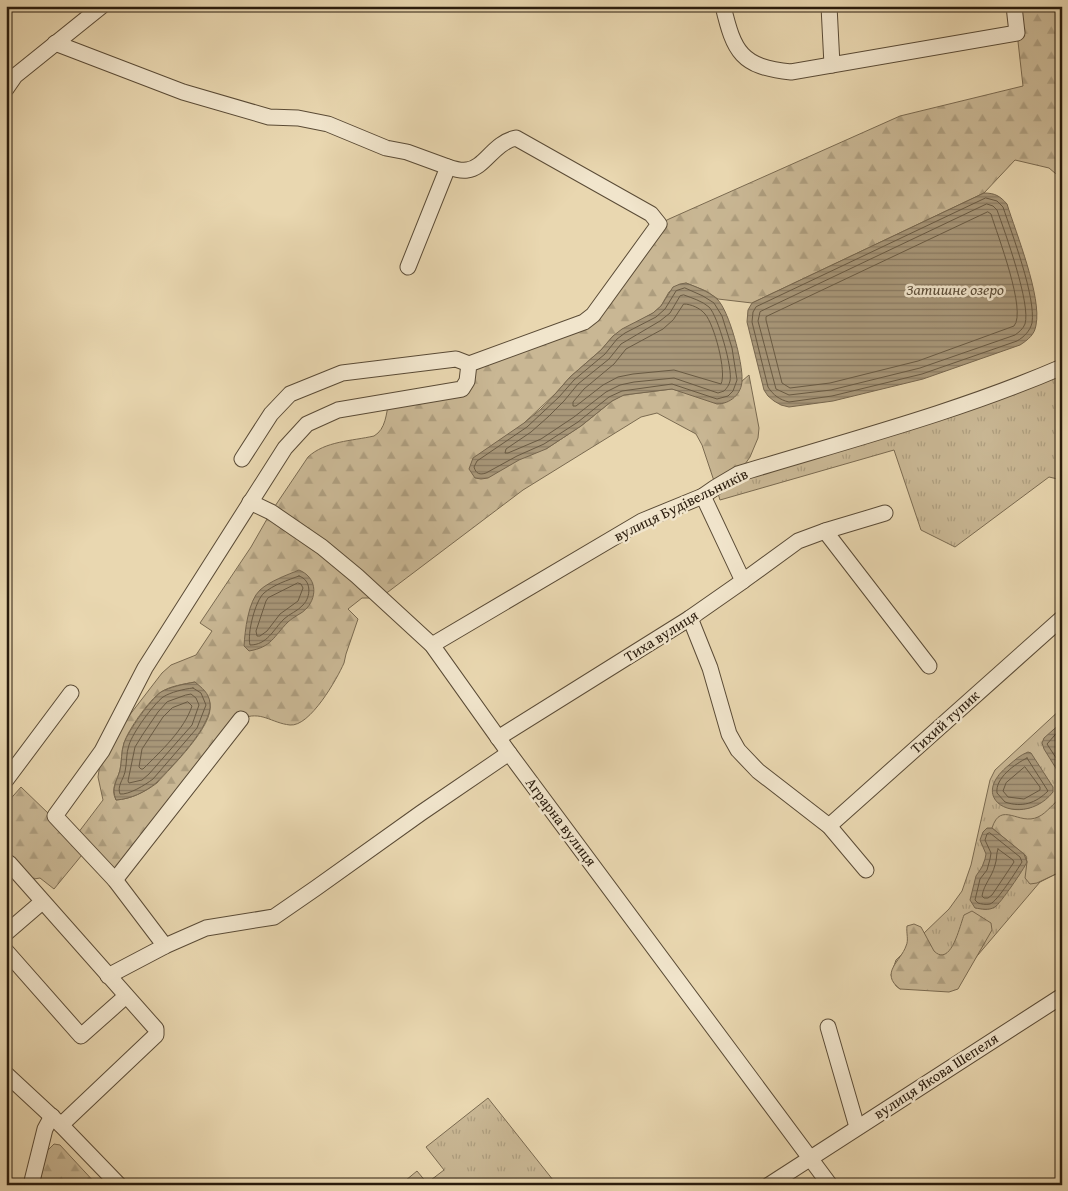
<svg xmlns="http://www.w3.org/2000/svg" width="1068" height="1191" font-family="'Gentium Book Plus',serif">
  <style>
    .grass { fill: url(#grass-tufts); stroke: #7a6a50 }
    .forest { fill: url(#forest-firs); stroke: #7a6a50; fill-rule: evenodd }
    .water { fill: url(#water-rules); stroke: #76664e }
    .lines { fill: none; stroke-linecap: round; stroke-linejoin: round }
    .shore { stroke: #695a43; stroke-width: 1 }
    .minor-casing { stroke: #5a4b36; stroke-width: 17 }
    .minor { stroke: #f1e5cc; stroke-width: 15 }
    .labels { text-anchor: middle; stroke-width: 5; stroke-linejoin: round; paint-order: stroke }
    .street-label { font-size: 15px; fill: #2a1c0d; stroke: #f1e5cc }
    .water-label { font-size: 16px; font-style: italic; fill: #5c4d38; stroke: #f1e5cc }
  </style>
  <defs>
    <pattern id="grass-tufts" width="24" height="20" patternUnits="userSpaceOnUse" patternTransform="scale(1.25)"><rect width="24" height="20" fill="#c9b794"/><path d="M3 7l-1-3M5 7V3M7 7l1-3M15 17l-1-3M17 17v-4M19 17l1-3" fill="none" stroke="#ad9d7e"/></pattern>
    <pattern id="forest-firs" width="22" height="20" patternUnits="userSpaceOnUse" patternTransform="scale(1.25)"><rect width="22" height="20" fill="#c9b794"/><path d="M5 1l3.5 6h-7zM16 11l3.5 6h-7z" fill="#ad9d7e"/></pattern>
    <pattern id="water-rules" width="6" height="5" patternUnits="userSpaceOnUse" patternTransform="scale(1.25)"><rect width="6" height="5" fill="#a89779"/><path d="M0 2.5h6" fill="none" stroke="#897a62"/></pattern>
  </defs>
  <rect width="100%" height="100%" fill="#e9d7b0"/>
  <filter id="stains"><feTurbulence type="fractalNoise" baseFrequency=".004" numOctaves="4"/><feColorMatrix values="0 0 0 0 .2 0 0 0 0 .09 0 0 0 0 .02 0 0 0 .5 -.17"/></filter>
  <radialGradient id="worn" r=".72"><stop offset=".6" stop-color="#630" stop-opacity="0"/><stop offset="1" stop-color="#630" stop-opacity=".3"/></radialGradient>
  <g class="grass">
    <path d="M1062 367V480L1049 477 955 547 921 530 894 450 720 500 716 487Z"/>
    <path d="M1062 708V871L1040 882 966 969 900 989 896 986 891 975 896 960 949 909 962 891 971 865 990 780 995 770Z"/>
    <path d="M488 1098 557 1185H400L417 1171 427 1183 444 1170 426 1147Z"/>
  </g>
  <g class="forest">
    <path d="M1014 6H1062V179L1049 168 1015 160 984 193 752 303 718 299 706 291 686 283 669 292 661 306 653 313 613 336 601 350 570 377 556 393 524 423 546 449 581 426 612 401 623 395 672 389 684 392 737 393 742 381 749 375 759 428 758 438 750 457 738 474 716 487 702 445 696 434 657 413 641 417 523 490 380 598H362L348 609 358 619 346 654 344 663C337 679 310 727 290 725 271 723 261 710 241 719L115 880 86 850 54 889 40 878 34 879 17 862 6 859V804L21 787 77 841 75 837 103 800 98 777 102 751 162 673 171 665 196 655 212 631 200 623 251 547 271 512 308 457C325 441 352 441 374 436 386 429 386 414 389 401L462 389 469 364 574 327 659 224 669 219 900 116 1023 86ZM195 682C200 688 209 695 210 704 214 726 171 767 157 783 145 792 131 799 116 800 110 788 117 782 120 770 122 761 121 752 124 743 128 730 149 700 161 692 170 686 184 684 195 682Z"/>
    <path d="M1062 797V871L1037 883 1030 884 1025 878 1027 862 1026 856 992 828C1001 800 1019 826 1038 817 1047 813 1053 803 1062 797Z"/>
    <path d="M972 911 991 923 992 930 958 989 949 992 900 989C879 973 901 961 906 946 909 940 906 933 907 926L914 924 921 927 934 951C951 968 960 925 964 915Z"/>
    <path d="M54 1144 60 1145 97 1185H39L47 1151Z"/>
  </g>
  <g class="water">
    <path d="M984 193C995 193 1000 196 1007 204 1016 233 1042 297 1036 325 1035 334 1028 340 1020 345L923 379 833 401 789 407 781 405 774 401 768 396 764 390 747 322 748 310 752 303Z"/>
    <path d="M686 283C696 287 708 291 717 299 729 310 743 363 742 380 742 394 730 404 717 404L672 389 624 395 612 401 581 426 546 449 519 460 488 478 481 479 475 478 469 469 473 458 524 423 541 409 556 393 570 377 601 350 613 336 622 329 653 313 661 306 673 287 680 284Z"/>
    <path d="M299 570C316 577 318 595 307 608 302 614 294 616 288 622 273 637 272 647 249 651L244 646C245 631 248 601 260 590 270 581 287 575 299 570Z"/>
    <path d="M195 682C202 688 209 693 210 703 213 726 171 767 156 783 145 792 131 799 116 800 111 788 117 781 120 770 122 761 121 752 124 743 129 730 150 700 161 692 170 687 184 684 195 682Z"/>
    <path d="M1062 722V773L1057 770 1044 749 1042 743 1044 738Z"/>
    <path d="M1028 752 1031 753 1053 787V792C1024 829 963 802 1009 765 1015 760 1020 755 1028 752Z"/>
    <path d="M987 828H992L1024 854 1027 862C1024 869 1000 904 995 907 988 911 982 909 975 908L970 900 976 876 982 867 985 859 986 854 980 840 983 832Z"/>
  </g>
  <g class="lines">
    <g class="shore">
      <path d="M986 198 997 201 1003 207C1012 234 1036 297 1032 323 1030 331 1024 337 1017 341L922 374 832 396 789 402C780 400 773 395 768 387L752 322 753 312 756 307Z"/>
      <path d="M987 204 993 206 997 210C1005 232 1031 304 1025 324 1023 329 1019 332 1015 335L920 368 831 390 789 395 776 389 758 321 760 312Z"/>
      <path d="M988 212 991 214C997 234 1027 311 1014 326L918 361 830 383 790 388 782 383 766 320V317Z"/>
      <path d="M685 288 703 296 714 303 722 316 732 348 737 380 733 391 728 396 717 399 672 384 622 391 609 397 578 422 544 444 517 456 486 473C480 475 476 474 474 467L477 461 527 427 559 397 574 380 605 354 617 339 625 333 656 317 665 309 676 291Z"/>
      <path d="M684 295C692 298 702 301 709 307 718 316 733 369 730 381 729 385 727 388 724 391L718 393 674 378 634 382 620 385 606 392 574 417 541 439 508 453H505L506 449 531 432 548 417 564 401 578 384 609 359 621 344 660 321 670 313 680 296Z"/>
      <path d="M684 304C691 304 700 308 705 314 714 324 727 372 721 384L674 370 633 374 618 377 603 385 576 406H573V402L584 389 614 364 626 349 663 329 673 320Z"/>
      <path d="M299 576C312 580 311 597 303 605 298 611 289 614 284 619 273 630 267 645 250 645 247 634 255 601 264 593 273 585 288 580 299 576Z"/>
      <path d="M298 583 301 584 303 588 298 601 280 614 267 631 260 636H257L256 631 266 601 268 598Z"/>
      <path d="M193 688 201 693 206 705 197 728 153 779C145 785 129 795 120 794 117 786 123 780 125 772 127 763 126 753 129 745 133 732 153 705 163 697 171 692 184 689 193 688Z"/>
      <path d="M186 695 191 694 196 698 199 705 192 725 149 774 142 780 129 783 128 781 135 747 143 734 158 712 167 702Z"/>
      <path d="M188 702 192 706C184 730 161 751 143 769H141L139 767 142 749 163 717 172 708Z"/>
      <path d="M1062 727 1047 744 1062 767"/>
      <path d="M1027 758 1048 791C1036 803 1022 808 1005 802L997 793C995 778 1015 764 1027 758Z"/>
      <path d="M1025 767 1040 787V790L1024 799 1008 797 1003 791 1006 783Z"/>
      <path d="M990 833 1020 857 1022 862C1017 870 997 902 990 904 986 905 981 904 978 903L975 900 980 879 987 870 990 859 991 853 985 840 987 834Z"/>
      <path d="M998 849 1013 860 1014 862 992 895 988 898H984L982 896C984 884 992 877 995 865 997 860 996 854 998 849Z"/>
    </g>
    <defs>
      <g id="minor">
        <path d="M723 6C734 52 741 67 791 72L1017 33 1014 6"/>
        <path d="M829 6 832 65"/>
        <path d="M55 43 183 92 269 117 298 118 328 124 386 148 407 152 448 167 408 267"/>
        <path d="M6 89 15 76 102 6"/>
        <path d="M242 459 271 414 290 394 342 373 456 359 469 364"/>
        <path d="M250 502 271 512 322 547 357 576 432 645 509 753 830 1185"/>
        <path d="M825 531 929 666"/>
        <path d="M743 581 798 541 825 531 885 513"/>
        <path d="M690 618 710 668 729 734 738 750 758 771 829 826 866 870"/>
        <path d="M432 645 642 521 703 496 716 487 738 474C846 441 958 412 1062 367"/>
        <path d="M498 738 690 618 743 581 703 496"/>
        <path d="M6 780 71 693"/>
        <path d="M829 826 1062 618"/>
        <path d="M6 863H9L156 1029V1035L61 1125"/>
        <path d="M115 880 241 719"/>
        <path d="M6 933 42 902"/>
        <path d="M165 946 115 880 55 816 102 751 145 668 285 448 307 424 338 410 462 389 467 381 469 364 584 322 593 315 659 224 651 214 516 138C493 143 485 168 467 170 461 171 454 169 448 167"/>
        <path d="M6 951 81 1036 126 996"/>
        <path d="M108 976 165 946 206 928 274 917 316 888 421 813 509 753"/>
        <path d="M828 1027 857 1127"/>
        <path d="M6 1074 61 1125 119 1185"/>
        <path d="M31 1185 45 1129 52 1116"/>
        <path d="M769 1185 1062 996"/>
      </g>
    </defs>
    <use href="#minor" class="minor-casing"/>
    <use href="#minor" class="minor"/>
  </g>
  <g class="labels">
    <g class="street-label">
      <text transform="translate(681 505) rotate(-26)" y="5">вулиця Будівельників</text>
      <text transform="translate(661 636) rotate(-32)" y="5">Тиха вулиця</text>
      <text transform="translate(945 722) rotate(-42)" y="5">Тихий тупик</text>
      <text transform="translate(561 822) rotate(53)" y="5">Аграрна вулиця</text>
      <text transform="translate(936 1076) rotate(-33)" y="5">вулиця Якова Шепеля</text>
    </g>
    <g class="water-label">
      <text x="955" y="295">Затишне озеро</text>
    </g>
  </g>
  <rect width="1068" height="1191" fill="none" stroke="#e9d7b0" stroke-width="25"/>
  <rect x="8" y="8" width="1053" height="1176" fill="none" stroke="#2a1c0d" stroke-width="2.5"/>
  <rect x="12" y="12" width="1043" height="1166" fill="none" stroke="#2a1c0d"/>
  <rect width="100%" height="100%" filter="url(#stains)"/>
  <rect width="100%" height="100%" fill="url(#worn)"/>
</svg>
